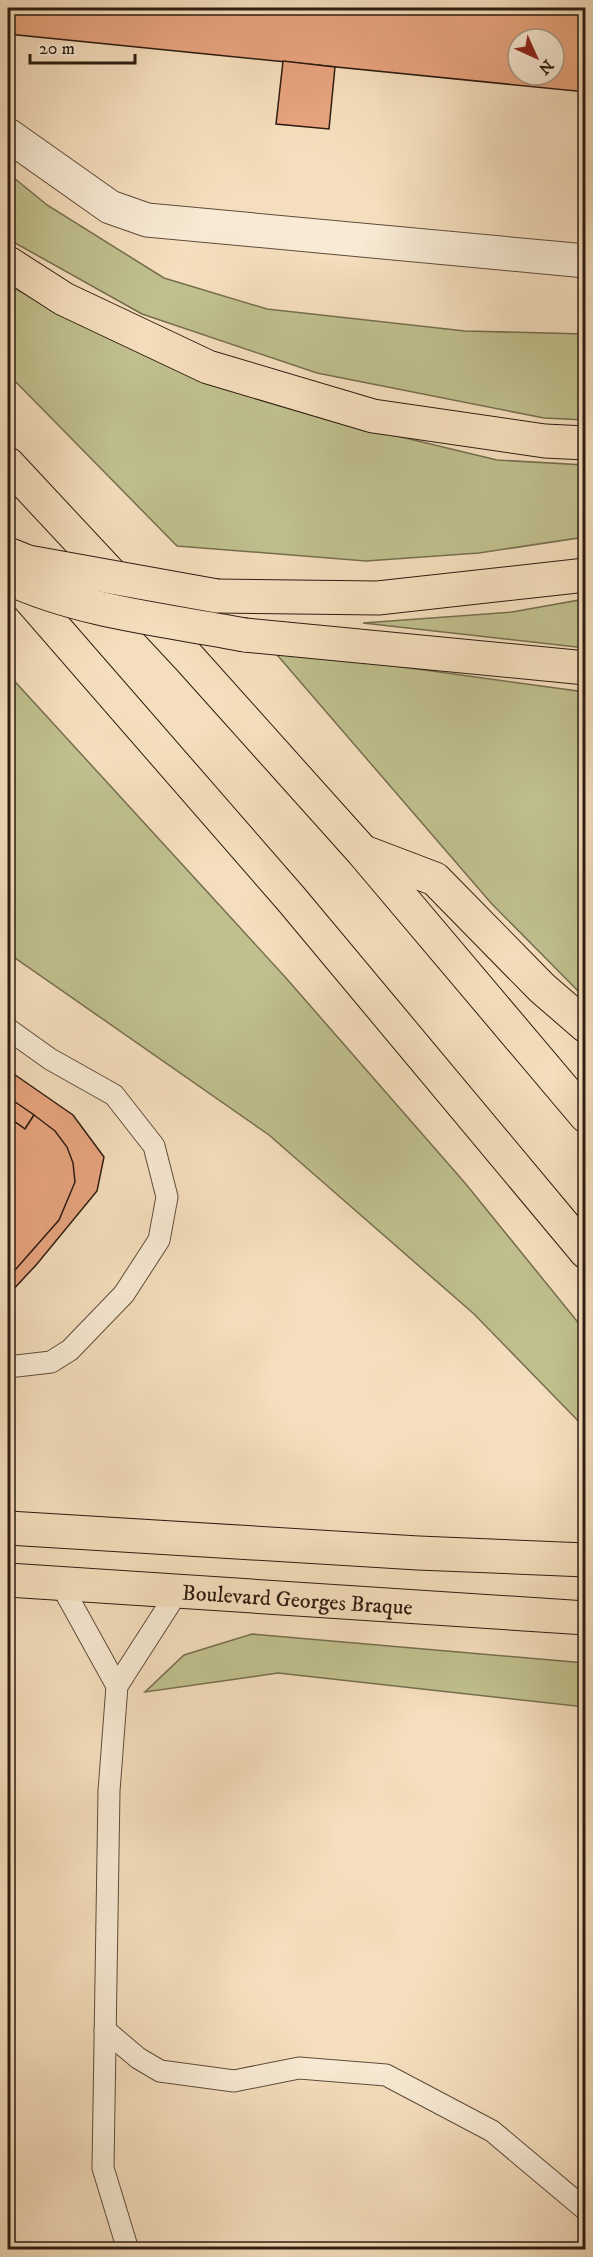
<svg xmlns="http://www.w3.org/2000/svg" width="593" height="2257" font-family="'IM FELL DW Pica',serif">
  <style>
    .green { fill: #c0c08e; stroke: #766e4f; stroke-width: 1.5 }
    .building { fill: #e8a47f; stroke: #2d1c10; stroke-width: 1.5; fill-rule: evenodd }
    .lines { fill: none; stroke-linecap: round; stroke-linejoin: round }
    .lane-casing { stroke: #5f4c3b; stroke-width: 23 }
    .street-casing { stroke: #5f4c3b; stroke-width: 35 }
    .primary-casing { stroke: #2d1c10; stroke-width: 35 }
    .highway-casing { stroke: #2d1c10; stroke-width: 35 }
    .lane { stroke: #f8ead4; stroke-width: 21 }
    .street { stroke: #f8ead4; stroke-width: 33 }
    .primary { stroke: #f5debd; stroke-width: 33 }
    .highway { stroke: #f5debd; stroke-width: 33 }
    .highway-bridge-casing { stroke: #2d1c10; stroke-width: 35; stroke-linecap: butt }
    .highway-bridge { stroke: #f5debd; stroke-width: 33 }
    .labels { text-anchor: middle; stroke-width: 5; stroke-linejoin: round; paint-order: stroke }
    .street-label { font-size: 22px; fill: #2d1c10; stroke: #f8ead4 }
  </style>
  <rect width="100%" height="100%" fill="#f5debd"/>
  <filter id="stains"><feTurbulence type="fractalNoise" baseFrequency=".00333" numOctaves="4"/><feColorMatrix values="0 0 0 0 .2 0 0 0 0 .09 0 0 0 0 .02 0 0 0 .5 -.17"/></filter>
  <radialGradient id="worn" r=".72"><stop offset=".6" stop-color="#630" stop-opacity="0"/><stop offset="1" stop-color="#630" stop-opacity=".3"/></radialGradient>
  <g class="green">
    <path d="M8 173 47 205 164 278 267 309 465 331 585 334V420L544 418 317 373 142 314 8 239Z"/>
    <path d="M8 284 66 317 173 368 322 418 497 460 585 465V537L479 553 366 561 177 546 8 374Z"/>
    <path d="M585 599V648L363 623 512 612Z"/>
    <path d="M272 649 585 692V998L491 903Z"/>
    <path d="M8 674 286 978 465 1183 585 1331V1428L474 1314 269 1135 8 953Z"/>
    <path d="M252 1634 585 1663V1707L278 1673 145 1692 184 1655Z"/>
  </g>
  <g class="building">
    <path d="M8 8H586V92L8 34ZM518 39H554V75H518Z"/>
    <path d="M283 61 335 67 329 129 276 124Z"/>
    <path d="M8 1070 73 1115 104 1157 97 1191 37 1264 8 1295Z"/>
    <path d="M8 1097 34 1115 25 1129 8 1117Z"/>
    <path d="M34 1115 55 1131 67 1147 73 1163 75 1182 59 1220 8 1278V1117L25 1129Z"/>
  </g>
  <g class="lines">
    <defs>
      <g id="lane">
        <path d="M8 1029 50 1059 114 1095 154 1146 167 1197 159 1240 124 1294 70 1350 51 1362 8 1367"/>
        <path d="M60 1583 117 1686"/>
        <path d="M105 2030 138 2058 160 2071 234 2081 299 2068 386 2075 492 2131 586 2210"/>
        <path d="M128 2250 103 2168 109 1791 117 1686 178 1591"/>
      </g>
      <path id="street" d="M8 135 110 207 147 220 586 261"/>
      <g id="primary">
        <path d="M8 1528 418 1553 586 1560"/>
        <path id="s1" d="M8 1580 586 1618"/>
      </g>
      <g id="highway">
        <path d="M8 263 64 299 208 367 373 416 545 441 586 443"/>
        <path d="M8 464 189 658 362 851 586 1116"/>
        <path d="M9 575 292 900 586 1252"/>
        <path d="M217 596 378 598 586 575"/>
        <path d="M245 635 586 668"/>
        <path d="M364 852 435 879 542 988 586 1026"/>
      </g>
    </defs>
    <use href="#lane" class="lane-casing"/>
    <use href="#street" class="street-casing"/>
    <use href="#primary" class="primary-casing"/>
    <use href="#highway" class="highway-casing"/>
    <use href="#lane" class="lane"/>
    <use href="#street" class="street"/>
    <use href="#primary" class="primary"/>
    <use href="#highway" class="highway"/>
    <defs>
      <g id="highway-bridge">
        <path d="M8 554 28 562 217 596"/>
        <path d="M8 578C81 612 166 620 245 635"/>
      </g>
    </defs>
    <use href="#highway-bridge" class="highway-bridge-casing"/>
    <use href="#highway-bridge" class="highway-bridge"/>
  </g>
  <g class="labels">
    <g class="street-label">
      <text dy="8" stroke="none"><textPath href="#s1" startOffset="290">Boulevard Georges Braque</textPath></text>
    </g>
  </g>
  <rect width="593" height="2257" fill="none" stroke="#f5debd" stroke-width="30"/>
  <rect x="9" y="9" width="575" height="2239" fill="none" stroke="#2d1c10" stroke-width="3"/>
  <rect x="15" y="15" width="563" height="2227" fill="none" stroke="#2d1c10" stroke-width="1.5"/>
  <g transform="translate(536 57) rotate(135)"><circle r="28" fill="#f8ead4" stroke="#a79886" stroke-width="1.5"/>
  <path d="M0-4.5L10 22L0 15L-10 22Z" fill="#8f2418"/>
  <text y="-9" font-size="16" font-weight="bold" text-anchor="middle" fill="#2d1c10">N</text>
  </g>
  <path d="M30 54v9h105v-9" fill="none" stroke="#2d1c10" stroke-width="3"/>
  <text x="39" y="54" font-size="18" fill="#2d1c10" stroke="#f8ead4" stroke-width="4.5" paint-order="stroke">20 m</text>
  <rect width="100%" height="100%" filter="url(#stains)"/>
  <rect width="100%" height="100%" fill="url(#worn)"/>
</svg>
